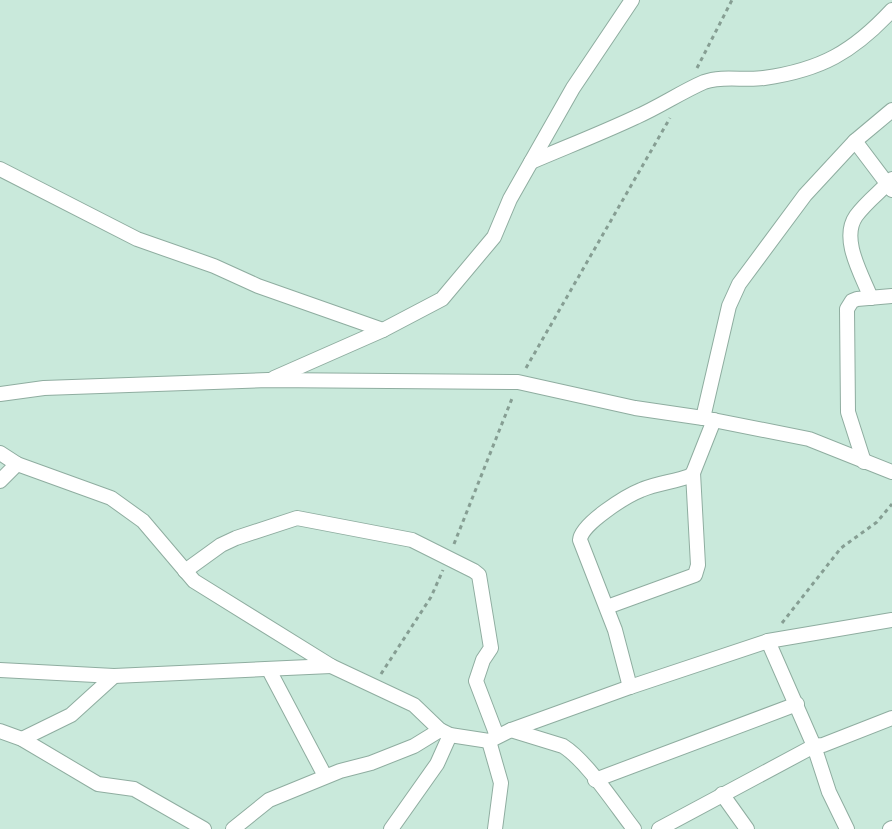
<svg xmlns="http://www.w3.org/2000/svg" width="892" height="829" font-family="'Asap Condensed',sans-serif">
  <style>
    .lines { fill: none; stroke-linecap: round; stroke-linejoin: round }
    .street-casing { stroke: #8fada0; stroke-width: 16 }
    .path { stroke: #869e93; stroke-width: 3; stroke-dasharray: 4 4; stroke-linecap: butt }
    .street { stroke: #fff; stroke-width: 14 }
  </style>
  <rect width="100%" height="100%" fill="#c9e9db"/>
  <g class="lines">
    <defs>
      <g id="street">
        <path d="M855 141 892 190"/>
        <path d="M531 162C566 147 602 133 636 117 659 107 681 92 704 82 723 75 745 81 764 78 821 70 853 52 892 10"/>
        <path d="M0 169 137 239 214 266 258 286 383 330"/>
        <path d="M871 298C862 275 840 239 856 216 866 202 881 191 892 179"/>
        <path d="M274 378 383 330 442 299 494 237 510 199 573 88 632 0"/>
        <path d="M0 394 44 388 268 380 518 382 635 408 703 418 809 439 892 472"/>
        <path d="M703 418 729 306 739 284 805 195 855 141 892 110"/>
        <path d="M0 453 17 464 111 498 143 521 194 581 331 666 414 705 440 730 450 735 489 741 511 730 563 746C587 761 616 806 634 829"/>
        <path d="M864 462 848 412 847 309 852 301 857 299 892 296"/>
        <path d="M0 481 17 464"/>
        <path d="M185 571 221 545 236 538 297 518 412 540 474 571 479 575 491 648 483 660 476 681 497 736"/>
        <path d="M607 607 695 575 698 565 693 473"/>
        <path d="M768 641 814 746 829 792 847 829"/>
        <path d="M0 670 114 676 331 666"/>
        <path d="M269 670 325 776"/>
        <path d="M630 687 615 630 580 540C581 524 626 496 641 490 657 483 674 482 690 476L693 473 714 420"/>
        <path d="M511 730 630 687 768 641 892 620"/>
        <path d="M0 731 22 739 98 784 134 789 204 829"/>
        <path d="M22 739 71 715 114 676"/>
        <path d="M489 741 501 783 495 829"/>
        <path d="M595 780 797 704"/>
        <path d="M722 794 747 829"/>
        <path d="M233 829 269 800 340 771 371 763 414 746 440 730"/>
        <path d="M391 829 437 764 450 735"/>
        <path d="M659 829 814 746 823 745 892 718"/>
        <path d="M890 829 892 828"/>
      </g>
    </defs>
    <use href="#street" class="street-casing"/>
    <g class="path">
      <path d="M697 68 732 0"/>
      <path d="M526 368 670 118"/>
      <path d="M454 544 513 396"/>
      <path d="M782 623 841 548 877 522 892 504"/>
      <path d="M381 674 431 597 443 570"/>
    </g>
    <use href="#street" class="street"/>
  </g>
</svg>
